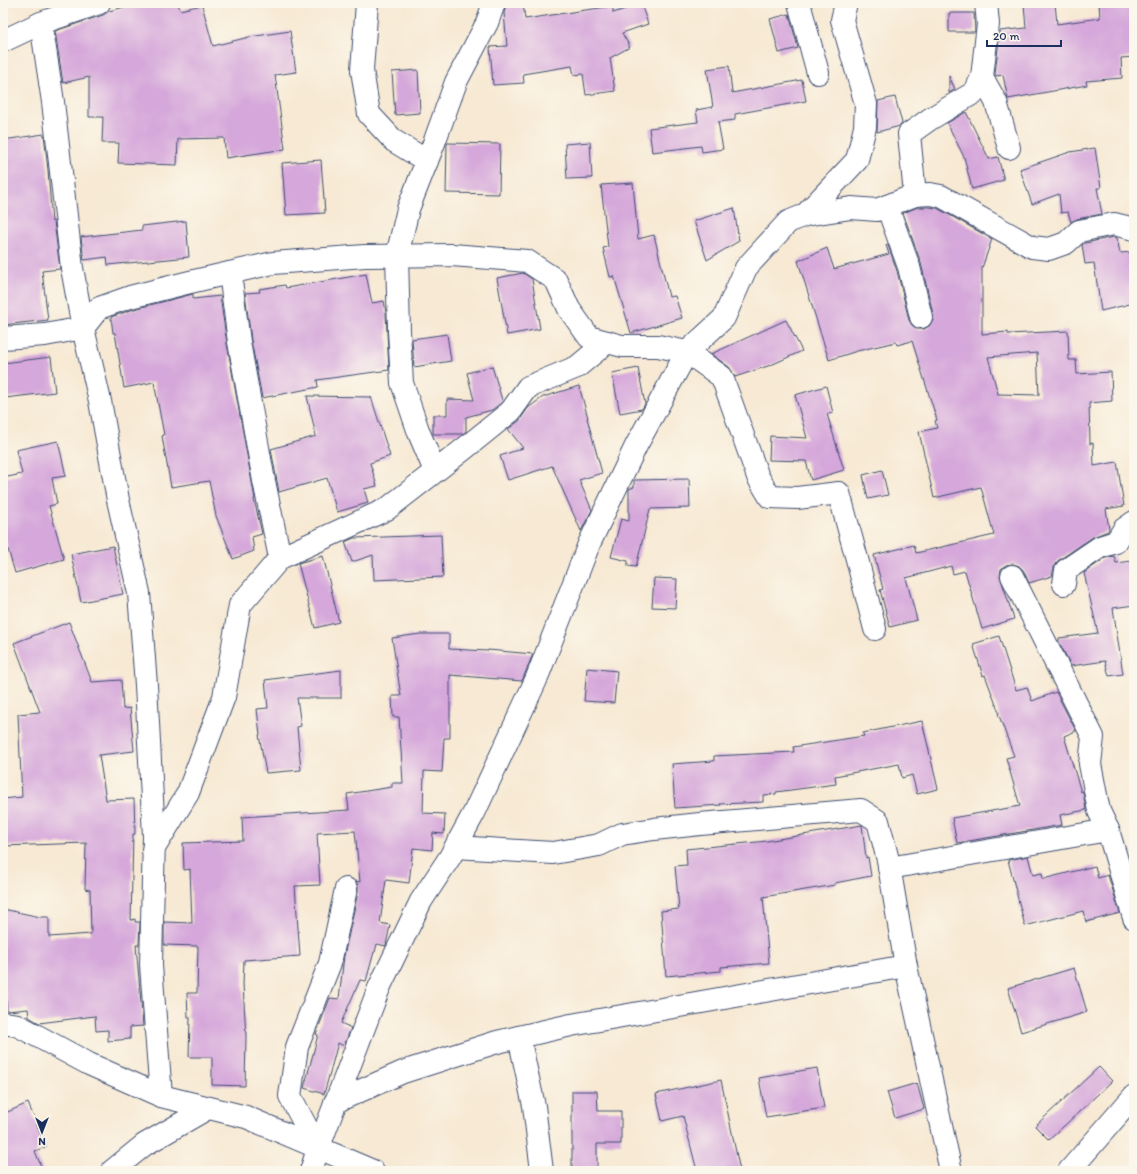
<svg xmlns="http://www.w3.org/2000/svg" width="1137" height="1174" font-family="Itim,sans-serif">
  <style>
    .building { fill: #d5a7da; fill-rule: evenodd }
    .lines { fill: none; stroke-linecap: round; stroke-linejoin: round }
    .street-casing { stroke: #3c4b70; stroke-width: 24 }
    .street { stroke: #fff; stroke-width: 22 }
  </style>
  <rect width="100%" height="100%" fill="#fbf7ec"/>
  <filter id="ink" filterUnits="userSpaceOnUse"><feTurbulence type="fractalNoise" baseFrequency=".025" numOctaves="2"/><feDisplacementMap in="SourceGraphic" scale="8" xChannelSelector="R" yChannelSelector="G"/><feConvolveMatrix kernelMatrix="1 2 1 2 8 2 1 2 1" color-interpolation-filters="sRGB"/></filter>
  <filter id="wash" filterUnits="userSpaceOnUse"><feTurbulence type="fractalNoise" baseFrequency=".012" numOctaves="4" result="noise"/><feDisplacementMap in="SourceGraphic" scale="16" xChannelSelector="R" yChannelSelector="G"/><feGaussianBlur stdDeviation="0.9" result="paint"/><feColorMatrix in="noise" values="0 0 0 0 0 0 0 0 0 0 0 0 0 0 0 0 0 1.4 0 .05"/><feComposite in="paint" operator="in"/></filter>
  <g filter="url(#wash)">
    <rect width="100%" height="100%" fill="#f7e9d3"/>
    <g id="blocks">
      <g class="building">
        <path d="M140 3H178L180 10 202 5 213 46 249 37 290 31 296 72 275 75 285 149 226 158 224 138 178 139 177 165 118 163 119 143H102L103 117H89V77L63 83 55 31 103 15 109 11Z"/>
        <path d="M523 3 525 19 613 6V13L641 4 648 24 622 33 630 47 610 58 615 91 586 95 583 74 574 75 572 66 523 74 524 83 493 85 490 47 507 46 504 13 506 4Z"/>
        <path d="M1035 3H1055L1057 24 1100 18 1099 3H1134V57L1121 58 1122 78 1086 81 1087 85 1008 99 1003 75 996 76 995 74 1000 31 1026 28 1024 4Z"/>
        <path d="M949 13H974L975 32H949Z"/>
        <path d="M789 14 798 48 779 53 770 19Z"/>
        <path d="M729 66 732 93 802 80 806 101 735 114V120L718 122 723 149 702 152 701 146 652 152 649 128 698 122 696 110 713 107 707 69Z"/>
        <path d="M418 70 420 113 395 115 392 72Z"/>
        <path d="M949 76 955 89 949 93Z"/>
        <path d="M895 97 902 123 900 126 877 132 878 101Z"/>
        <path d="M966 112 989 159 998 157 1004 180 972 189 964 157 947 123Z"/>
        <path d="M44 134 48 170 52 222 54 221 60 269 42 271 48 320 3 325V181H7L3 153V140Z"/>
        <path d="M590 142 592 178 567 179 565 144Z"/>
        <path d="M447 143 500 144 499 194 446 193Z"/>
        <path d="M1095 148 1101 188H1097L1102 214 1077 219 1071 222 1068 212 1061 213 1059 194 1032 204 1020 169 1070 152Z"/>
        <path d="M321 160 325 213 286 215 282 163Z"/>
        <path d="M633 183 638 239 654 235 669 297 675 296 682 318 631 333 614 276 610 277 603 248 608 247 601 185Z"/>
        <path d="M918 207H929L937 208 992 239 982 268V334L1008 332V334L1068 331 1069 360H1076L1077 374 1111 372 1112 401 1089 403 1090 444 1093 443 1094 466 1117 462 1124 506 1106 509 1109 529 1108 531 1093 537 1059 560 1055 564 1052 576 1029 583 1023 570 1019 566 1013 564 1006 565 1001 569 1000 576 1014 619 982 629 965 571 953 574 951 566 906 578 917 620 890 627 880 590 883 589 874 555 914 545 916 553 994 535 981 487 934 498 919 432 937 428 935 421 937 420 912 341 897 345 896 342 857 351 829 360 798 261 827 248 834 269 889 254 886 245H888L897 271 909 320 912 325 917 329H924L929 326 933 321V314L921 263 903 213ZM1037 353 1039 395 998 394 988 357Z"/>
        <path d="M734 208 739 241 707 260 694 221Z"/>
        <path d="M186 221 189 257 108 265 107 257 84 260 81 237 142 230V226Z"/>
        <path d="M1114 237 1117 238 1120 253 1134 252V303L1101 311 1094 263 1085 264 1082 245 1085 243Z"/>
        <path d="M523 273 532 279 540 329 507 335 497 278Z"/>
        <path d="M366 274 372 303 384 301 386 313 389 370 317 380 318 387 262 398 251 340 245 293 260 292 259 289 285 285 286 288Z"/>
        <path d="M193 294V299L220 296 227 344 255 499H254L262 534 252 537 254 551 233 559 216 516 209 481 171 487 162 436 164 435 154 382 124 388 115 333H113L111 317 134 309Z"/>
        <path d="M786 320 802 351 771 365 735 377 729 367 711 354Z"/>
        <path d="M447 334 451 361 414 367 412 339Z"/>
        <path d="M51 357 55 392 5 398 3 380V363Z"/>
        <path d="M492 366 502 400H503L502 402 492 410 466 417V431L463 434H433V415H447V399L474 400 467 373Z"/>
        <path d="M638 368 645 404 642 409 620 413 612 373Z"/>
        <path d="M579 386 588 418H587L602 473 579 480 592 510 581 531 552 466 508 480 500 456 523 448 508 429 519 421 528 408 543 397Z"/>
        <path d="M826 386 833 413 827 414 844 470 811 480 806 461 769 460 770 436 807 438 795 395Z"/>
        <path d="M307 396 371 397 390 456 370 463 377 486 364 489 368 503 337 512 327 478 279 492 271 449 316 436Z"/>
        <path d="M58 441 66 476 52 478 57 504 49 506 64 559 15 573 3 532V478L22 474 16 450Z"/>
        <path d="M882 470 888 495 868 499 863 475Z"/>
        <path d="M689 479 690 508 650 509 636 567 628 566V561L611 557 621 519 629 521V489L634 487V480Z"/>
        <path d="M441 535 443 577 374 580 373 555 352 562 345 542 354 538Z"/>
        <path d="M113 546 123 594 81 602 71 554Z"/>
        <path d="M323 556 339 622 315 628 298 563Z"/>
        <path d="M1114 556 1116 563 1131 561 1134 580V605L1113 608 1123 674 1109 676 1105 661 1071 666 1059 642V638L1098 633 1084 573 1105 558Z"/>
        <path d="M654 578 677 579 675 608 652 607Z"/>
        <path d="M69 622 92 682 121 680 123 709 130 708 134 751 99 755 106 800 134 799 135 834H133L131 920 135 919V922H140L139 945H136L143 1026 130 1027V1039L108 1041V1030L96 1031 95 1016 39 1023 29 1017 28 1009 7 1011 5 988H3V909L40 917H49V937L91 934 90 890 85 889 86 843 3 846V799L22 797 18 714 40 712 14 643Z"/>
        <path d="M420 634H449V649L488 651V650L533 654 522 681 450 675V738H444L442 772 424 771 423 813 445 814 444 834 433 833 432 850 413 848 409 883 386 880 380 923 390 925 386 945V946L377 944 375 952H374L366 981 360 980 341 1023 351 1028 344 1046 338 1043 324 1094 304 1088 318 1035 316 1034 330 998 339 999 344 956 358 892V886L356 881 360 882 355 831 317 833 320 885 295 886 300 956 244 960 243 984 246 1037 245 1086 212 1085V1057H189L190 1017H188L187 993H197L198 946 164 945V922L192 923 190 869 184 870 183 843 243 841 242 817 349 810 347 794 392 787V783H403L399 717H393L392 696H401L392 638Z"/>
        <path d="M999 636 1016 690 1027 687 1032 701 1056 692 1076 731 1064 736 1081 792 1083 791 1086 810 1060 815 1062 825 957 843 952 818 1020 806 1006 758 1014 756 998 713H999L985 675 983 676 973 644Z"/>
        <path d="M587 668 617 671 614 703 584 701Z"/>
        <path d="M341 670V698H297L301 726 297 727 301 770 266 773 259 735H260L257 709 268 708 265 680Z"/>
        <path d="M922 721 938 789 917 794 912 775 902 778 899 764 835 776 836 784 776 792V794L763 795V802L720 804 721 805 675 808 672 764 714 761V756L794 752 793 747 864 736 863 733Z"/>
        <path d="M862 825 866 858 868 857 871 876 835 883V885L763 897 769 963 721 967V971L666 976 661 911 679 909 675 866 687 865 686 849 767 841Z"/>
        <path d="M1028 856 1033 875 1042 873 1043 879 1095 866 1098 878 1108 875 1120 913 1086 922 1083 911 1025 926 1008 860Z"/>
        <path d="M1074 968 1087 1012 1021 1032 1008 988Z"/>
        <path d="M1099 1067 1112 1081 1049 1140 1035 1126Z"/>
        <path d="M817 1068 824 1108 766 1117 759 1078Z"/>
        <path d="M721 1080 740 1171H697L683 1116 662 1121 656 1094Z"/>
        <path d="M917 1083 924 1109 895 1118 887 1092Z"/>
        <path d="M572 1091H597L598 1111H621V1144H597V1171H572Z"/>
        <path d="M28 1103 46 1147 35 1151 43 1171H3V1114Z"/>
      </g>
    </g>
  </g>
  <g filter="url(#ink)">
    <use href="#blocks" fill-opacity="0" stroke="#3c4b70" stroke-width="1"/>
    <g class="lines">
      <defs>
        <g id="street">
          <path d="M99 3 41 23 53 102 72 268 83 328 100 401 118 500 139 593 146 685 154 836 151 965 161 1096"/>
          <path d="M367 3 362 70 369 114 394 141 427 161"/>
          <path d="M799 3 818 73"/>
          <path d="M3 41 41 23"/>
          <path d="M982 77 996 102 1009 148"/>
          <path d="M915 195 909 134 930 119 975 92 982 77 988 24 986 3"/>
          <path d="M887 206 909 267 921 317"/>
          <path d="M805 215 857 160 865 127 866 104 842 20 846 3"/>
          <path d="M230 273 239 342 264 481 280 558"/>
          <path d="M3 338 45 335 83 328 99 308 130 297 190 282 273 263 365 256 452 255 527 261 556 280 569 309 589 337 622 346H658L687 352 722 377 758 477 770 497 797 498 839 493 857 559 875 629"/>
          <path d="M435 471 419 433 402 383 399 331 397 256 408 209 434 143 456 82 487 23 494 3"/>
          <path d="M1012 576 1093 737 1090 764 1099 811 1108 830 1134 918"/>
          <path d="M1064 584 1066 570 1100 547 1116 542 1124 529 1134 522"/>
          <path d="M456 847 553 853 599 845 622 834 654 829 700 824 861 810 878 821 888 860 906 966 951 1171"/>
          <path d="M153 850 188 793 224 697 240 605 280 558 387 509 464 449 511 411 528 387 577 367 607 342"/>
          <path d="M889 868 1108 830"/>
          <path d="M3 1023 17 1025 89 1064 161 1096 246 1117 373 1171"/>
          <path d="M519 1037 534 1106 542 1171"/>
          <path d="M335 1102 403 1072 497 1042 571 1025 906 966"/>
          <path d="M318 1149 290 1096 297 1047 330 963 346 889"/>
          <path d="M112 1171 144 1145 208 1108"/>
          <path d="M311 1171 318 1149 379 988 421 901 450 857 474 813 536 680 589 544 636 446 687 352 724 318 746 268 788 222 805 215 851 208 877 210 915 195 930 194 941 196 1032 247 1049 249 1066 243 1079 231 1114 224 1134 229"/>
          <path d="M1069 1171 1134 1096"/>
        </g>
      </defs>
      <use href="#street" class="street-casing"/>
      <use href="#street" class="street"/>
    </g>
  </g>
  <rect width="1137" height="1174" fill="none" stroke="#fbf7ec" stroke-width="16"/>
  <g transform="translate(42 1132) rotate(180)" stroke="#fbf7ec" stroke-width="3" paint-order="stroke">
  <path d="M0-3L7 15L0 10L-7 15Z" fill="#1b2f5e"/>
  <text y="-6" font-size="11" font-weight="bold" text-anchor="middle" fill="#1b2f5e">N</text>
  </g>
  <path d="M987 40v6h74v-6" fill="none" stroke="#1b2f5e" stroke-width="2"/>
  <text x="993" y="40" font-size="12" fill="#1b2f5e" stroke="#fbf7ec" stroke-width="3" paint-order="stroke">20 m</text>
</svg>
